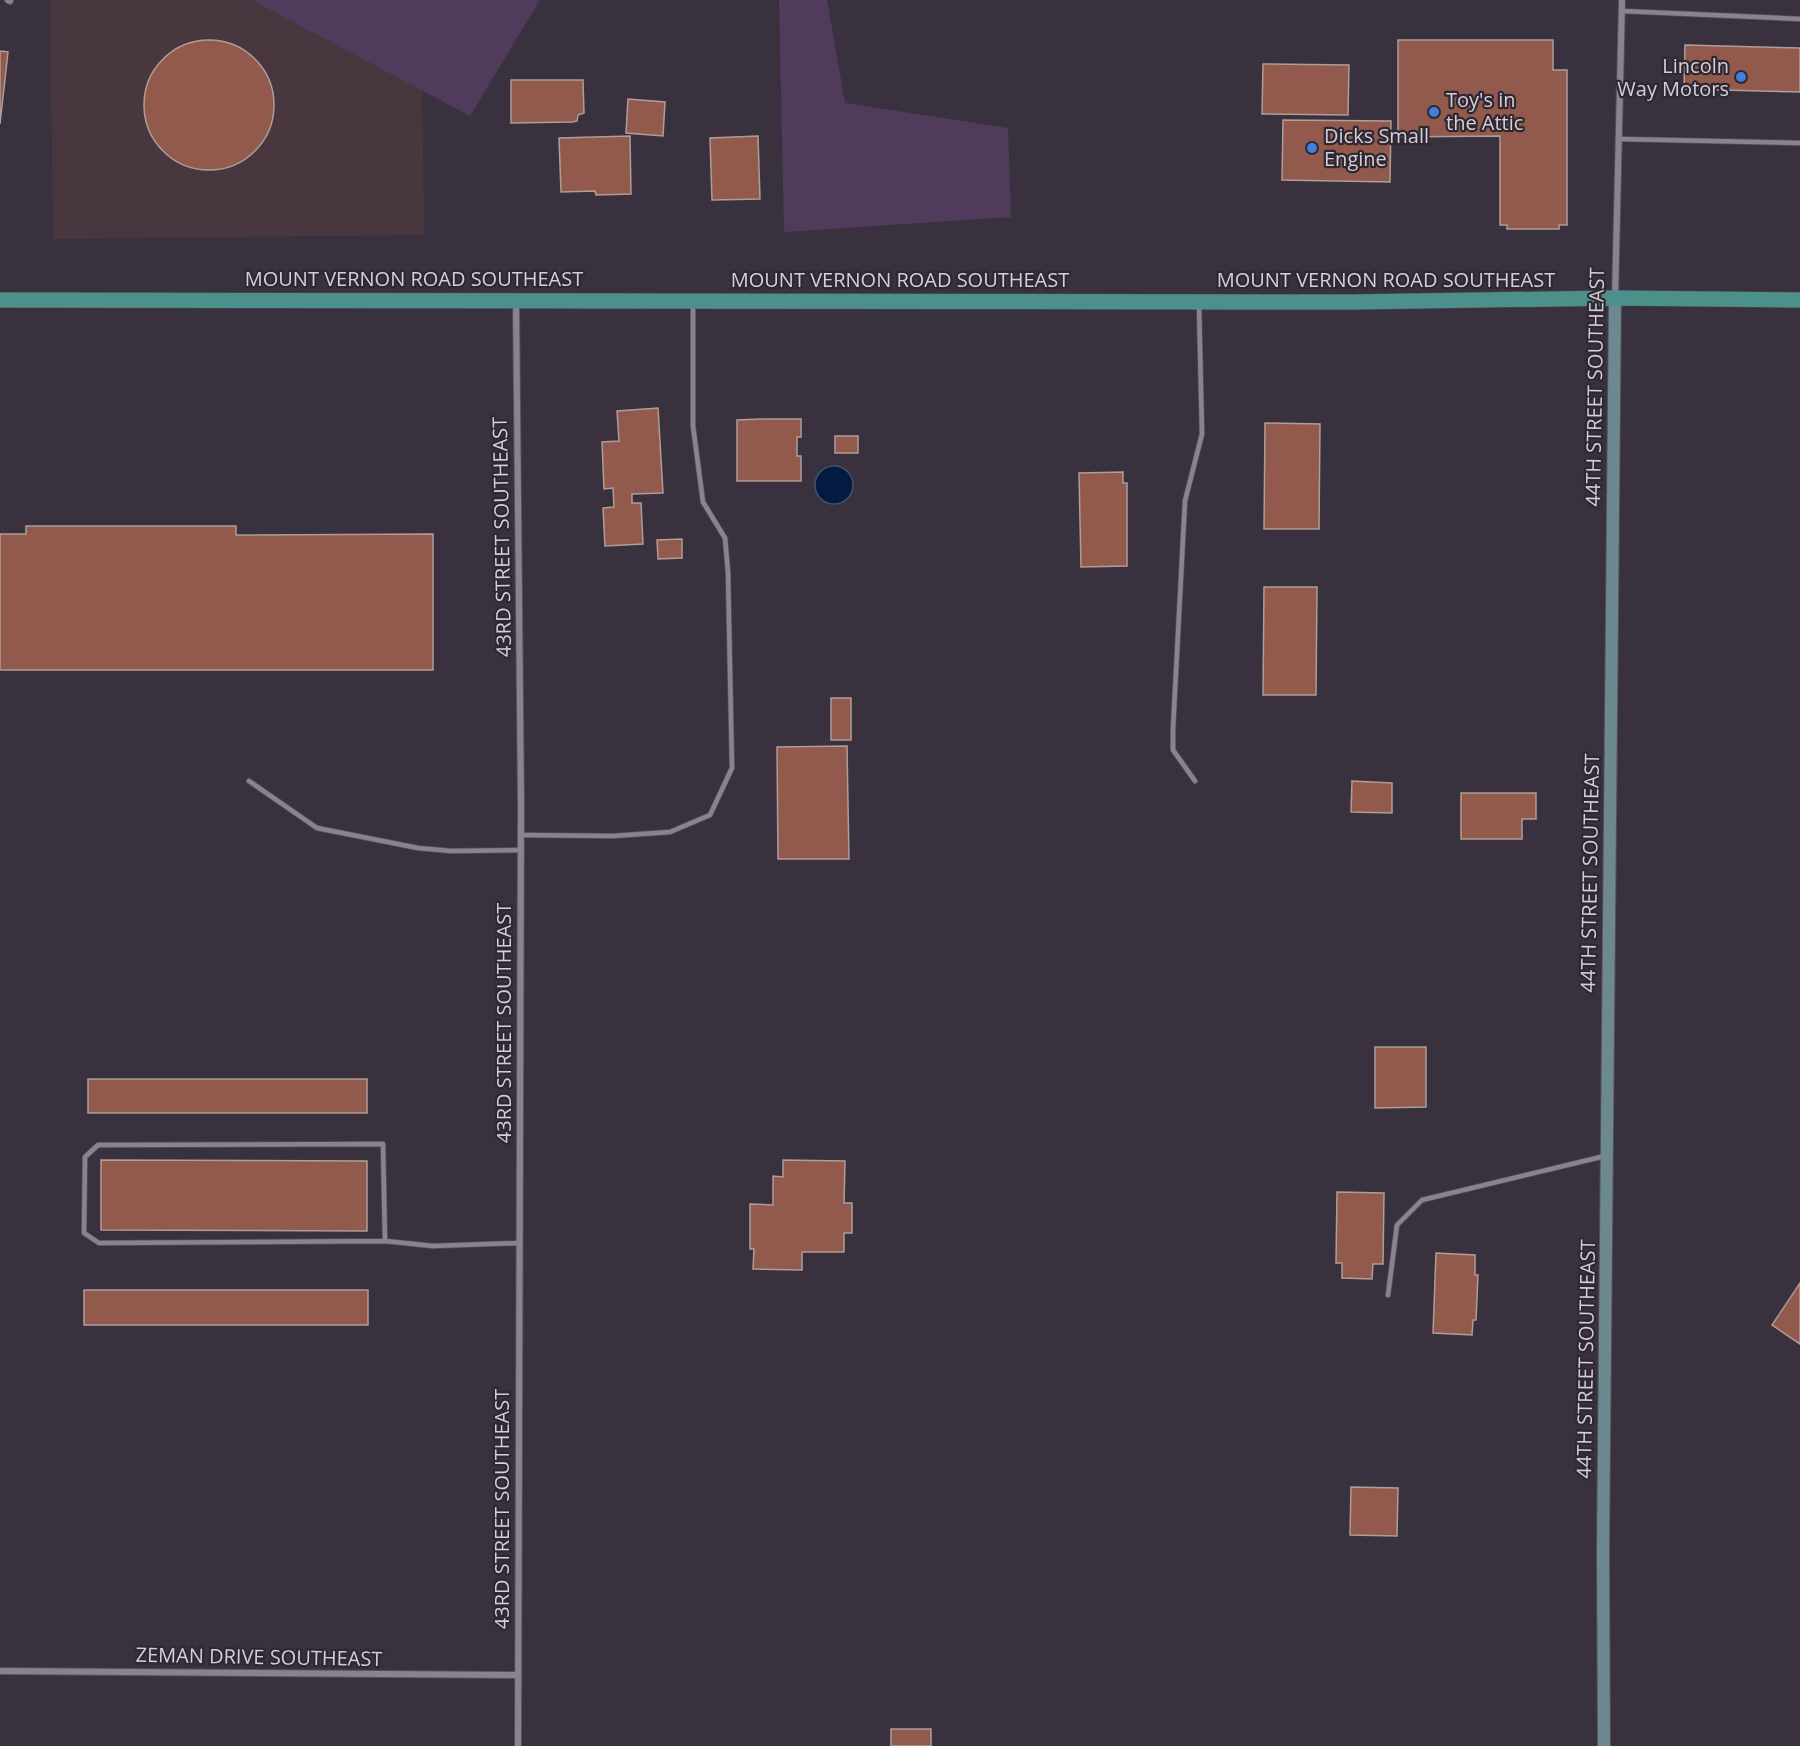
<svg xmlns="http://www.w3.org/2000/svg" width="1800" height="1746" font-family="'Open Sans',sans-serif">
  <style>
    .industrial { fill: #49373f }
    .green { fill: #513b5d }
    .water { fill: #031b40; stroke: #42516d; stroke-width: 1.5 }
    .building { fill: #925a4d; stroke: #af9d98; stroke-width: 1.5 }
    .lines { fill: none; stroke-linecap: round; stroke-linejoin: round }
    .lane-casing { stroke: #56505a; stroke-width: 6 }
    .street-casing { stroke: #56505a; stroke-width: 8 }
    .secondary-casing { stroke: #56505a; stroke-width: 14 }
    .primary-casing { stroke: #56505a; stroke-width: 16 }
    .lane { stroke: #8b8290; stroke-width: 4.5 }
    .street { stroke: #8b8290; stroke-width: 6 }
    .secondary { stroke: #6b898e; stroke-width: 12 }
    .primary { stroke: #4b908b; stroke-width: 15 }
    .shop-dot { fill: #3f7fe0; stroke: #2f2833; stroke-width: 2 }
    .labels { text-anchor: middle; stroke-width: 4.5; stroke-linejoin: round; paint-order: stroke }
    .poi-label { font-size: 20px; fill: #d4cfd7; stroke: #2f2833; text-anchor: start }
    .street-label { font-size: 20px; fill: #d4cfd7; stroke: #2f2833 }
  </style>
  <rect width="100%" height="100%" fill="#39323e"/>
  <path class="industrial" d="M50 0H421L424 235 53 239Z"/>
  <g class="green">
    <path d="M252 0H540L470 116Z"/>
    <path d="M779 0H827L845 103 1008 128 1011 217 784 232Z"/>
  </g>
  <circle class="water" cx="834" cy="485" r="19"/>
  <g class="building">
    <path d="M1398 40H1553V70H1567V225H1559V229H1507V225H1500V136L1398 137Z"/>
    <circle cx="209" cy="105" r="65"/>
    <path d="M1685 45 1800 48V92L1684 89Z"/>
    <path d="M0 51 8 52 0 124Z"/>
    <path d="M1263 64 1349 65 1348 115 1262 114Z"/>
    <path d="M511 80H583L584 113 578 115 577 121 573 122 511 123Z"/>
    <path d="M628 99 665 102 663 136 626 133Z"/>
    <path d="M1283 120 1391 121 1390 182 1282 180Z"/>
    <path d="M630 136 631 194 596 195 595 191 561 192 559 138Z"/>
    <path d="M758 136 760 199 712 200 710 138Z"/>
    <path d="M658 408 663 493 632 494V503H641L643 544 605 546 603 508 614 507 613 488 604 489 602 442 619 441 617 411Z"/>
    <path d="M761 419H801V437H797V456H801V481H737V420Z"/>
    <path d="M1265 423 1320 424 1319 529H1264Z"/>
    <rect x="835" y="436" width="23" height="17"/>
    <path d="M1123 472V483H1127V566L1081 567 1079 473Z"/>
    <path d="M26 526H236V535L433 534V670H0V534H26Z"/>
    <path d="M682 539V558L658 559 657 540Z"/>
    <path d="M1264 587H1317L1316 695H1263Z"/>
    <rect x="831" y="698" width="20" height="42"/>
    <path d="M847 746 849 859H778L777 747Z"/>
    <path d="M1352 781 1392 783V813L1351 812Z"/>
    <path d="M1461 793H1536V819H1522V839H1461Z"/>
    <path d="M1375 1047H1426V1107L1375 1108Z"/>
    <rect x="88" y="1079" width="279" height="34"/>
    <path d="M101 1160 367 1161V1231L101 1230Z"/>
    <path d="M783 1160 845 1161 844 1203H852V1233H844V1252H802V1270L753 1269 754 1249H750V1204L773 1205V1176L783 1177Z"/>
    <path d="M1337 1192 1384 1193 1383 1264H1373L1372 1279 1342 1278V1263H1336Z"/>
    <path d="M1436 1253 1475 1255V1275H1478L1476 1320H1473L1472 1335 1433 1333Z"/>
    <path d="M1800 1283V1344L1772 1325Z"/>
    <rect x="84" y="1290" width="284" height="35"/>
    <path d="M1351 1487 1398 1488 1397 1536 1350 1535Z"/>
    <rect x="891" y="1729" width="40" height="17"/>
  </g>
  <g class="lines">
    <defs>
      <g id="lane">
        <path d="M1622 11 1800 19"/>
        <path d="M1619 139 1800 143"/>
        <path d="M249 781 317 828 418 848 451 851 521 850"/>
        <path d="M1195 781 1173 750V729L1185 501 1202 434 1199 305"/>
        <path d="M521 835 613 836 670 832 710 815 732 768 728 572 725 538 703 502 693 426V303"/>
        <path d="M385 1241 383 1144 98 1145 85 1157 84 1233 99 1243 385 1241 433 1246 520 1243"/>
        <path d="M1388 1295 1397 1225 1422 1200 1605 1156"/>
      </g>
      <g id="street">
        <path d="M8 0 10 1"/>
        <path d="M1615 298 1622 0"/>
        <path d="M516 301 521 805 518 1746"/>
        <path d="M0 1671 518 1675"/>
      </g>
      <path id="secondary" d="M1604 1746 1603 1550 1615 298"/>
      <path id="primary" d="M0 300 1353 302 1615 298 1800 300"/>
    </defs>
    <use href="#lane" class="lane-casing"/>
    <use href="#street" class="street-casing"/>
    <use href="#secondary" class="secondary-casing"/>
    <use href="#primary" class="primary-casing"/>
    <use href="#lane" class="lane"/>
    <use href="#street" class="street"/>
    <use href="#secondary" class="secondary"/>
    <use href="#primary" class="primary"/>
  </g>
  <g class="shop-dot">
    <circle cx="1741" cy="77" r="6"/>
    <circle cx="1434" cy="112" r="6"/>
    <circle cx="1312" cy="148" r="6"/>
  </g>
  <g class="labels">
    <g class="poi-label">
      <text x="1729" y="73" text-anchor="end">Lincoln<tspan x="1729" dy="23">Way Motors</tspan></text>
      <text x="1446" y="107">Toy's in<tspan x="1446" dy="23">the Attic</tspan></text>
      <text x="1324" y="143">Dicks Small<tspan x="1324" dy="23">Engine</tspan></text>
    </g>
    <g class="street-label">
      <text x="414" y="286">MOUNT VERNON ROAD SOUTHEAST</text>
      <text x="900" y="287">MOUNT VERNON ROAD SOUTHEAST</text>
      <text x="1386" y="287">MOUNT VERNON ROAD SOUTHEAST</text>
      <text transform="translate(1595 387) rotate(-89)" y="7">44TH STREET SOUTHEAST</text>
      <text transform="translate(502 537) rotate(-91)" y="7">43RD STREET SOUTHEAST</text>
      <text transform="translate(1590 873) rotate(-89)" y="7">44TH STREET SOUTHEAST</text>
      <text transform="translate(504 1023) rotate(-90)" y="7">43RD STREET SOUTHEAST</text>
      <text transform="translate(1586 1359) rotate(-89)" y="7">44TH STREET SOUTHEAST</text>
      <text transform="translate(502 1509) rotate(-90)" y="7">43RD STREET SOUTHEAST</text>
      <text transform="translate(259 1657) rotate(1)" y="7">ZEMAN DRIVE SOUTHEAST</text>
    </g>
  </g>
</svg>
